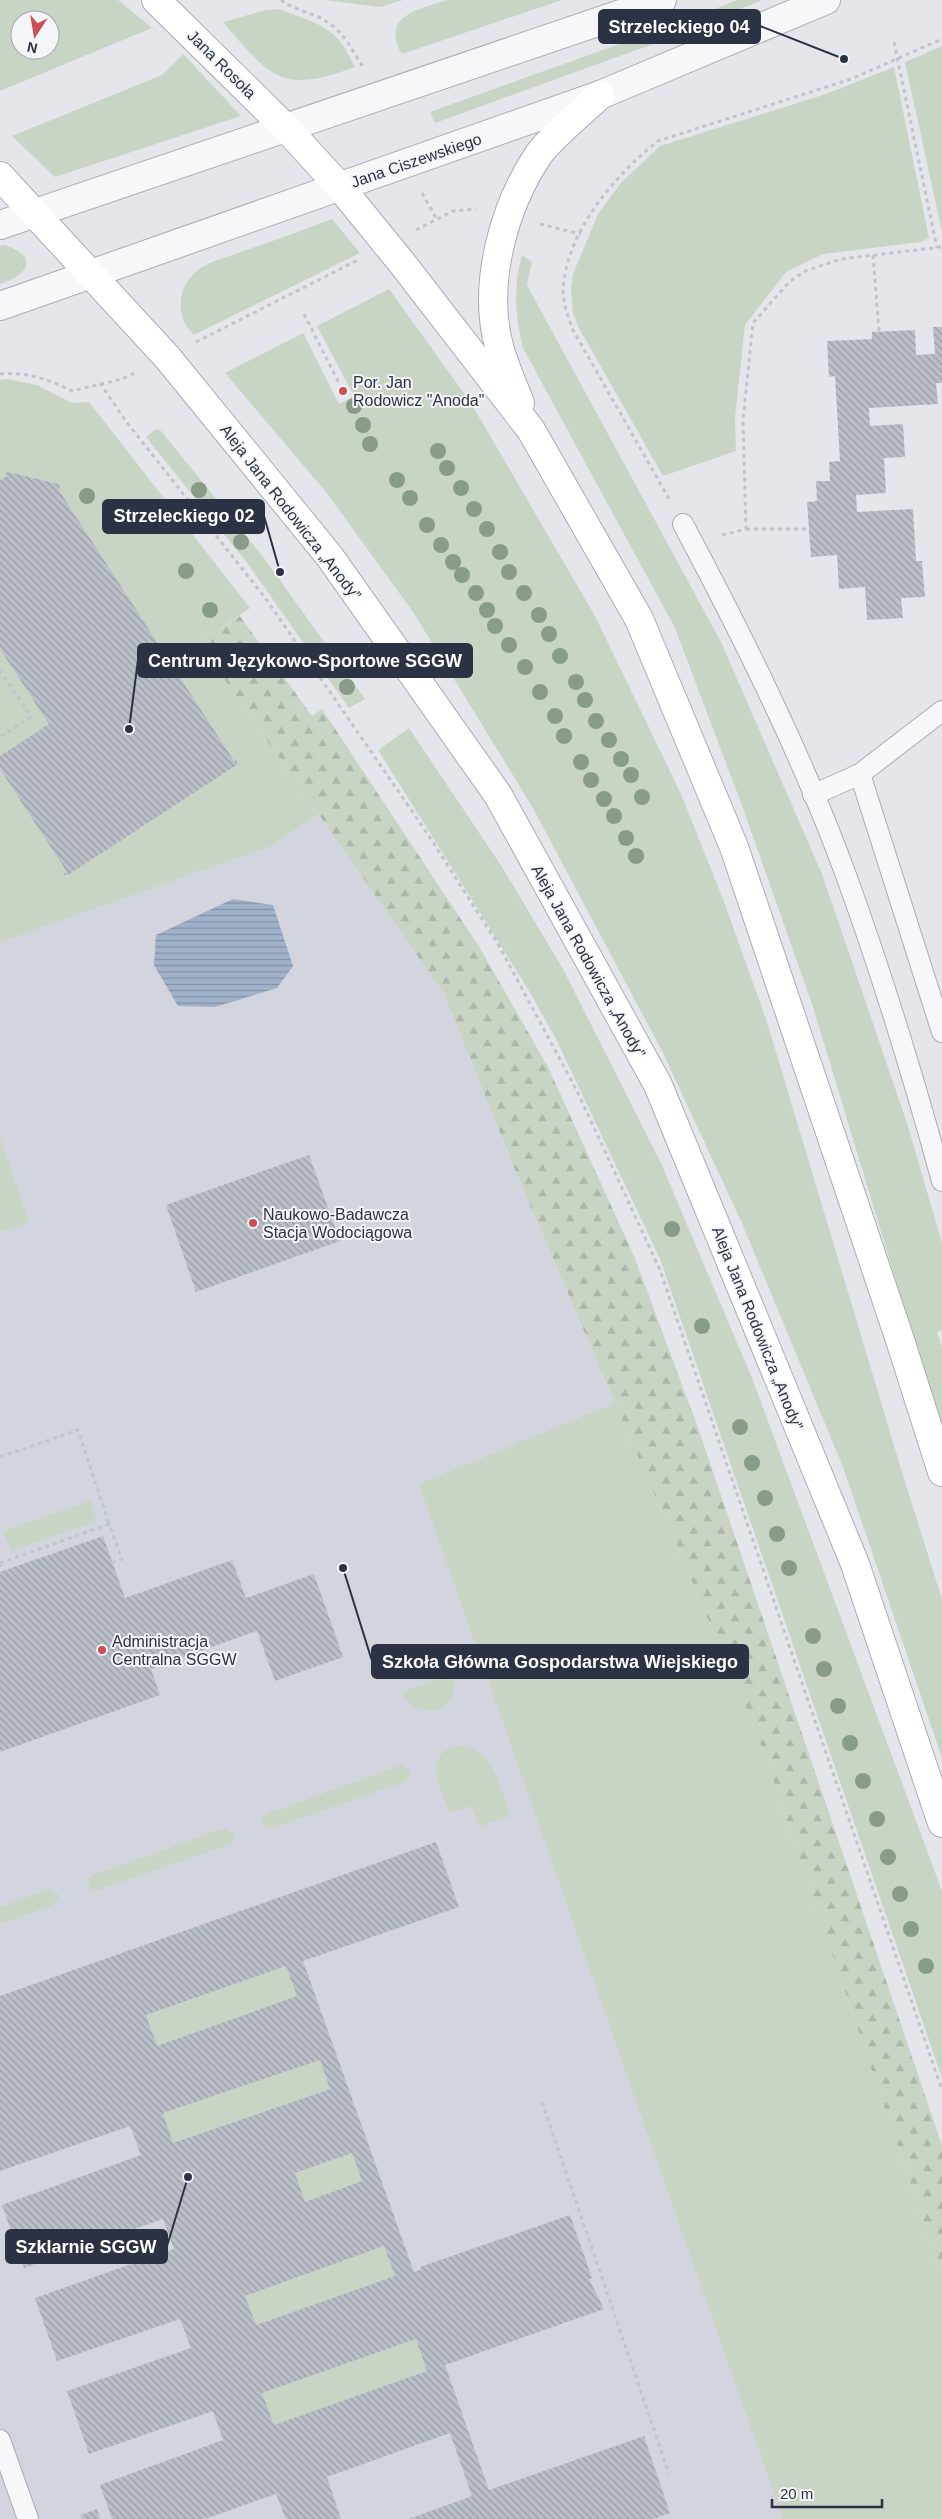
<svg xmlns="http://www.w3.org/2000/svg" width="942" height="2519" font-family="Helvetica,sans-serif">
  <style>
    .built { fill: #d2d5dd }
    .green { fill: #c8d5c5; fill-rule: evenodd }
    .forest { fill: url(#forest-firs) }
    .water { fill: url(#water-rules) }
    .building { fill: url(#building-back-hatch); fill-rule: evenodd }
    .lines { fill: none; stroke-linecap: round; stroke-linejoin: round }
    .service-casing { stroke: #a9acb5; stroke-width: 22 }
    .tertiary-casing { stroke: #a9acb5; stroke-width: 30 }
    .secondary-casing { stroke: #a9acb5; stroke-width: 30 }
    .path { stroke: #c1c4ca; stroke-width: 3; stroke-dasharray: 4 4; stroke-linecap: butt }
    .service { stroke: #f6f7f9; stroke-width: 20 }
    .tertiary { stroke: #f6f7f9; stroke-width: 28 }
    .secondary { stroke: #fff; stroke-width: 28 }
    .tree { fill: #889c89 }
    .poi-dot { fill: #cc4d56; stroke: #f3f5f8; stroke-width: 2 }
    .labels { text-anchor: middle; stroke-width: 4; stroke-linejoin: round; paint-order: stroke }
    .street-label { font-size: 16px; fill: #2b3243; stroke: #f3f5f8 }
    .poi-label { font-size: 16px; fill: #2b3243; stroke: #f3f5f8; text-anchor: start }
    .leader { fill: none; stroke: #2b3243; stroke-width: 2 }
    .callout-dot { fill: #2b3243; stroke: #f3f5f8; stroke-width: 2 }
    .callout { fill: #2b3243; stroke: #2b3243; stroke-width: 2 }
    .callout-label { font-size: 18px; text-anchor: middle; font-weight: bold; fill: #fff }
  </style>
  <defs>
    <pattern id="forest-firs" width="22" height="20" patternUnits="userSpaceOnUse" patternTransform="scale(1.25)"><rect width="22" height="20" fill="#c8d5c5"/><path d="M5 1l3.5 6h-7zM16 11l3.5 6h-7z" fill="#acb7aa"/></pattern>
    <pattern id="water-rules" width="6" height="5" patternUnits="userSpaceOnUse" patternTransform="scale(1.25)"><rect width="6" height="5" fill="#a0b1ca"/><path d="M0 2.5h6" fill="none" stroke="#8391a6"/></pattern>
    <pattern id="building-back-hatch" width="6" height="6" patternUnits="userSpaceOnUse" patternTransform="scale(1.25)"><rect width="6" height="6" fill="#bbbfc8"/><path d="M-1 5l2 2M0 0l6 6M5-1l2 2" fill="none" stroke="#989ca4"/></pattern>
  </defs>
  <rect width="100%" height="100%" fill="#e4e6eb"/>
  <path class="built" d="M0 413 103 505 444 994 517 1175 757 1733 942 2276V2519H0Z"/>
  <g class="green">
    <path d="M0 0H118L152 28 0 91ZM20 20H50V50H20Z"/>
    <path d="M325 0H403L380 7Z"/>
    <path d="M447 0H562L402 54C379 16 420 9 447 0Z"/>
    <path d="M737 0H762L689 31 435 123 430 112 700 15Z"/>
    <path d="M279 9C298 17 325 23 339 40 345 48 350 58 355 67 281 95 270 77 223 22L266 10Z"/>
    <path d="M942 46V232L905 62Z"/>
    <path d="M183 54 241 116 55 177 12 136 162 75Z"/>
    <path d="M894 67 929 238 921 242 823 254 786 272 745 325 735 418 736 451 663 476 579 328 573 314 571 288 573 274 598 214 621 183 660 146 826 94Z"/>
    <path d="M332 219 360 253 194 335C174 317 177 285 199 269 210 261 226 258 238 253 270 242 301 231 332 219Z"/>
    <path d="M4 245C39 256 30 275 0 284V246Z"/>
    <path d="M522 255 532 262 527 285 721 642 822 874 907 1123 942 1243V1330L937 1332 942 1348V1433L813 1007 743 808 675 628 523 348C515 317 513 286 522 255Z"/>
    <path d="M389 289 471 403 595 616 681 794 723 899 767 1022 901 1469 942 1599V1758L843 1467 741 1221 662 1051 533 808 413 612 326 492 225 373 303 333 339 404 354 396 317 326Z"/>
    <path d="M6 379 37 385 72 403 89 402 250 608 200 643 318 814 271 846 0 942V380Z"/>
    <path d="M156 429 161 431 264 558 365 699 349 708 248 564 146 437Z"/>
    <path d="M409 728 502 867 563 969 661 1163 752 1378 942 1891V2078L660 1259 555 1037 526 986 378 750Z"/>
    <path d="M0 1138 29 1222 0 1232Z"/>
    <path d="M615 1403 757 1733 942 2276V2519H783L419 1484Z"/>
    <path d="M90 1501 97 1521 11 1551 3 1531Z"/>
    <path d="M453 1674C462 1711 418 1725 402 1692Z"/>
    <path d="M458 1746C494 1746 500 1788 510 1816L479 1827 471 1806 450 1813C441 1790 420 1754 458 1746Z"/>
    <path d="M402 1765 411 1771 407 1781 270 1829 262 1825V1818L266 1814Z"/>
    <path d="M225 1828 234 1833 235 1837 231 1844 98 1890 90 1889 88 1879 93 1875Z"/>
    <path d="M50 1889 59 1895 55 1904 0 1924V1907Z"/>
    <path d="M286 1966 297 1996 157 2046 146 2015Z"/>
    <path d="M320 2060 330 2089 173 2143 163 2113Z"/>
    <path d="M352 2153 362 2181 305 2202 295 2173Z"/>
    <path d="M384 2246 395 2276 256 2325 245 2296Z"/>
    <path d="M416 2339 427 2371 274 2425 262 2393Z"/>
  </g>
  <path class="forest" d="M240 616 312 716 322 709 480 948 549 1069 634 1256 696 1422 942 2145V2276L757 1733 517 1175 444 994 199 643Z"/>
  <path class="water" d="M233 899 273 905 293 966 277 988 215 1007 178 1006 154 965 156 935Z"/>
  <g class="building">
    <path d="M933 327H942V383H936L938 404 869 408 870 426 903 424 905 457 884 458 886 493 856 495 857 512 913 509 916 561H922L925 597 901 598 903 618 867 620 865 587 839 589 837 555 811 557 807 502 817 501 816 481H830L829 462 840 461 835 376 829 377 827 341 872 339V332L915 330 916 355 935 354Z"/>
    <path d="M8 472 58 484 60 487 58 489 234 761 236 760 238 764 68 875H62L67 872 0 769V756L49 724 0 649V481L7 476 5 474Z"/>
    <path d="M309 1155 340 1241 196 1292 166 1205Z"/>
    <path d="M103 1536 125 1598 232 1560 246 1598 314 1574 343 1657 275 1681 257 1631 151 1669 160 1695 0 1752V1572Z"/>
    <path d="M436 1842 459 1907 303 1961 414 2272 421 2269 420 2267 570 2215 592 2278 589 2279 604 2309 445 2365 489 2490 644 2436 670 2513 654 2519H409L472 2496 450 2433 327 2477 341 2519H286L276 2494 205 2519H112L100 2485 223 2440 213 2411 89 2454 67 2391 191 2348 180 2319 57 2361 35 2298 174 2249 163 2219 24 2268 2 2205 141 2155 130 2126 0 2171V1996ZM286 1966 297 1996 157 2046 146 2015ZM320 2060 330 2089 173 2143 163 2113ZM352 2153 362 2181 305 2202 295 2173ZM384 2246 395 2276 256 2325 245 2296ZM416 2339 427 2371 274 2425 262 2393Z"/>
    <path d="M97 2509 100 2519H82L80 2515Z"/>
  </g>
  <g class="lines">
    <defs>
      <g id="service">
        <path d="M683 524C743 637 803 757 847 878 883 977 914 1079 942 1181"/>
        <path d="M860 774 942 1032"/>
        <path d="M813 795 860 774 942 711"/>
        <path d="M0 2440 28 2519"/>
      </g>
      <g id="tertiary">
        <path d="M0 225 662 0"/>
        <path d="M0 306 600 95 826 0"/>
      </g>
      <g id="secondary">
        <path d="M156 0 287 129 340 187 402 263 531 430 639 619 734 847 900 1340 942 1472"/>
        <path d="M0 176 167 357 330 557 498 795 658 1085 855 1564 942 1823"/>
        <path d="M520 403C513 385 504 365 499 346 482 284 504 206 539 154 551 137 584 110 600 95"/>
      </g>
    </defs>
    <use href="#service" class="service-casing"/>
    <use href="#tertiary" class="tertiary-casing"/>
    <use href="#secondary" class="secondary-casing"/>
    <g class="path">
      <path d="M281 0C295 11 316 13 330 24 345 34 353 52 363 67"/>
      <path d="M894 42 937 248"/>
      <path d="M422 193 436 218"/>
      <path d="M540 224 581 234"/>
      <path d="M416 230 453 211 476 209"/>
      <path d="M873 255 879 332"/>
      <path d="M304 314 340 385"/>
      <path d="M196 342 358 260"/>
      <path d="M0 374C24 371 51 380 72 391L122 379 137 372"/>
      <path d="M100 383 125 420 266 599 425 830 498 944 577 1091 660 1270 942 2090"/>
      <path d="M669 499 573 330C568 317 563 303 563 289 567 231 614 176 658 141L851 79 942 39"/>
      <path d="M746 529H809"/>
      <path d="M722 535 746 529 743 420 753 323 789 282 805 271 841 259 942 247"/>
      <path d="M0 670 31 717 0 737"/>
      <path d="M0 1457 78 1430 109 1524"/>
      <path d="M0 1563 109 1524 122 1559 113 1562"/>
      <path d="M0 1563 3 1571"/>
      <path d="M542 2102 669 2474"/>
    </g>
    <use href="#service" class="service"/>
    <use href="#tertiary" class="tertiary"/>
    <use href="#secondary" class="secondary"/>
  </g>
  <g class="tree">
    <circle cx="354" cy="406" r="8"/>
    <circle cx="363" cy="425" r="8"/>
    <circle cx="370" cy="444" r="8"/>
    <circle cx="438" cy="451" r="8"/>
    <circle cx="447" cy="468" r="8"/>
    <circle cx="397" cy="480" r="8"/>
    <circle cx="461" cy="488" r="8"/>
    <circle cx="199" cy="490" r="8"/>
    <circle cx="87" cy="496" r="8"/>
    <circle cx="410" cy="498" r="8"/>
    <circle cx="474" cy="509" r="8"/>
    <circle cx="427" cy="525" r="8"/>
    <circle cx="487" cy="529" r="8"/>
    <circle cx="241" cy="542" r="8"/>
    <circle cx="441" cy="545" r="8"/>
    <circle cx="500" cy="552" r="8"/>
    <circle cx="453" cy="562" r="8"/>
    <circle cx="186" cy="571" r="8"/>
    <circle cx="509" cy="572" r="8"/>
    <circle cx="462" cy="575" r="8"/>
    <circle cx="476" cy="593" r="8"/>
    <circle cx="524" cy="593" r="8"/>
    <circle cx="210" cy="610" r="8"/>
    <circle cx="487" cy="610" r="8"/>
    <circle cx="539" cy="615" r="8"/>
    <circle cx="495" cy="626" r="8"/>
    <circle cx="549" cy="634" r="8"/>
    <circle cx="509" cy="645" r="8"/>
    <circle cx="560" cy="656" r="8"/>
    <circle cx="525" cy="667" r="8"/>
    <circle cx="576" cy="682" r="8"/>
    <circle cx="347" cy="687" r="8"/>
    <circle cx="540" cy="692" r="8"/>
    <circle cx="585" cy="700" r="8"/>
    <circle cx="555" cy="716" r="8"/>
    <circle cx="596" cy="721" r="8"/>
    <circle cx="564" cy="736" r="8"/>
    <circle cx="609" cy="740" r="8"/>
    <circle cx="621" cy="759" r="8"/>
    <circle cx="581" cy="762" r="8"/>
    <circle cx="631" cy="775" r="8"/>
    <circle cx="591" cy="780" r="8"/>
    <circle cx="642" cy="797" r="8"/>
    <circle cx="604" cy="799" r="8"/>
    <circle cx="614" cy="816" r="8"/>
    <circle cx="626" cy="838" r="8"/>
    <circle cx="636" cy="856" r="8"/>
    <circle cx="672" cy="1229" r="8"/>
    <circle cx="702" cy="1326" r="8"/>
    <circle cx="740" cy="1427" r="8"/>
    <circle cx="752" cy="1463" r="8"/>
    <circle cx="765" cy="1498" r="8"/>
    <circle cx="777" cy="1534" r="8"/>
    <circle cx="789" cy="1568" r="8"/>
    <circle cx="813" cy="1636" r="8"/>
    <circle cx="824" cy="1669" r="8"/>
    <circle cx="838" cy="1706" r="8"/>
    <circle cx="850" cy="1743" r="8"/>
    <circle cx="863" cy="1781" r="8"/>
    <circle cx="877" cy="1819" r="8"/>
    <circle cx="888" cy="1857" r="8"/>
    <circle cx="900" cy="1894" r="8"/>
    <circle cx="911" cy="1929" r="8"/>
    <circle cx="926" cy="1966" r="8"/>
  </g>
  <g class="poi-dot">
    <circle cx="343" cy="391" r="5"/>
    <circle cx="253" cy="1223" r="5"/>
    <circle cx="102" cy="1650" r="5"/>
  </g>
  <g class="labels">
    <g class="street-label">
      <text transform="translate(222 64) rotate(45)" y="6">Jana Rosoła</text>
      <text transform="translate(416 160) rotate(-19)" y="6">Jana Ciszewskiego</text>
      <text transform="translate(291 512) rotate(52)" y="6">Aleja Jana Rodowicza „Anody”</text>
      <text transform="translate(589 961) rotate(61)" y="6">Aleja Jana Rodowicza „Anody”</text>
      <text transform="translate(758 1328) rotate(68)" y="6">Aleja Jana Rodowicza „Anody”</text>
    </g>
    <g class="poi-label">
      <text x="353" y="388">Por. Jan<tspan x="353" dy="18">Rodowicz "Anoda"</tspan></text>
      <text x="263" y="1220">Naukowo-Badawcza<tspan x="263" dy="18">Stacja Wodociągowa</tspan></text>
      <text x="112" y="1647">Administracja<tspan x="112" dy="18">Centralna SGGW</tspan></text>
    </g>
  </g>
  <path class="leader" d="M844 59L760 26M280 572L264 516M129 729L138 660M343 1568L372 1661M188 2177L167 2246"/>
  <g class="callout-dot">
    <circle cx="844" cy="59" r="5"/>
    <circle cx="280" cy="572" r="5"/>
    <circle cx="129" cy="729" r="5"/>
    <circle cx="343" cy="1568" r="5"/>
    <circle cx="188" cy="2177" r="5"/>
  </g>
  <g class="callout">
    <rect x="599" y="10" width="161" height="33" rx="5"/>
    <rect x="103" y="500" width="161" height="33" rx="5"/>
    <rect x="138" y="644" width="334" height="33" rx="5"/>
    <rect x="372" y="1645" width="376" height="33" rx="5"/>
    <rect x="6" y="2230" width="161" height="33" rx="5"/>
  </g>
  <g class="callout-label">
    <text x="679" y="33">Strzeleckiego 04</text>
    <text x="184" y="522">Strzeleckiego 02</text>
    <text x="305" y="667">Centrum Językowo-Sportowe SGGW</text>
    <text x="560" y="1668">Szkoła Główna Gospodarstwa Wiejskiego</text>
    <text x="86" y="2253">Szklarnie SGGW</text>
  </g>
  <g transform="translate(35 35) rotate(192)"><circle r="24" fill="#f3f5f8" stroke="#a3a7b0"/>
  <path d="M0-4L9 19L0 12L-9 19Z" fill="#cc4d56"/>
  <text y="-8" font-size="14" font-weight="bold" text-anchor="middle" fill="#2b3243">N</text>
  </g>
  <path d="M772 2499v8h110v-8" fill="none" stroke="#2b3243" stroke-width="2.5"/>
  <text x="780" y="2499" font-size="15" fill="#2b3243" stroke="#f3f5f8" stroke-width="4" paint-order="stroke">20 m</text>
</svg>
